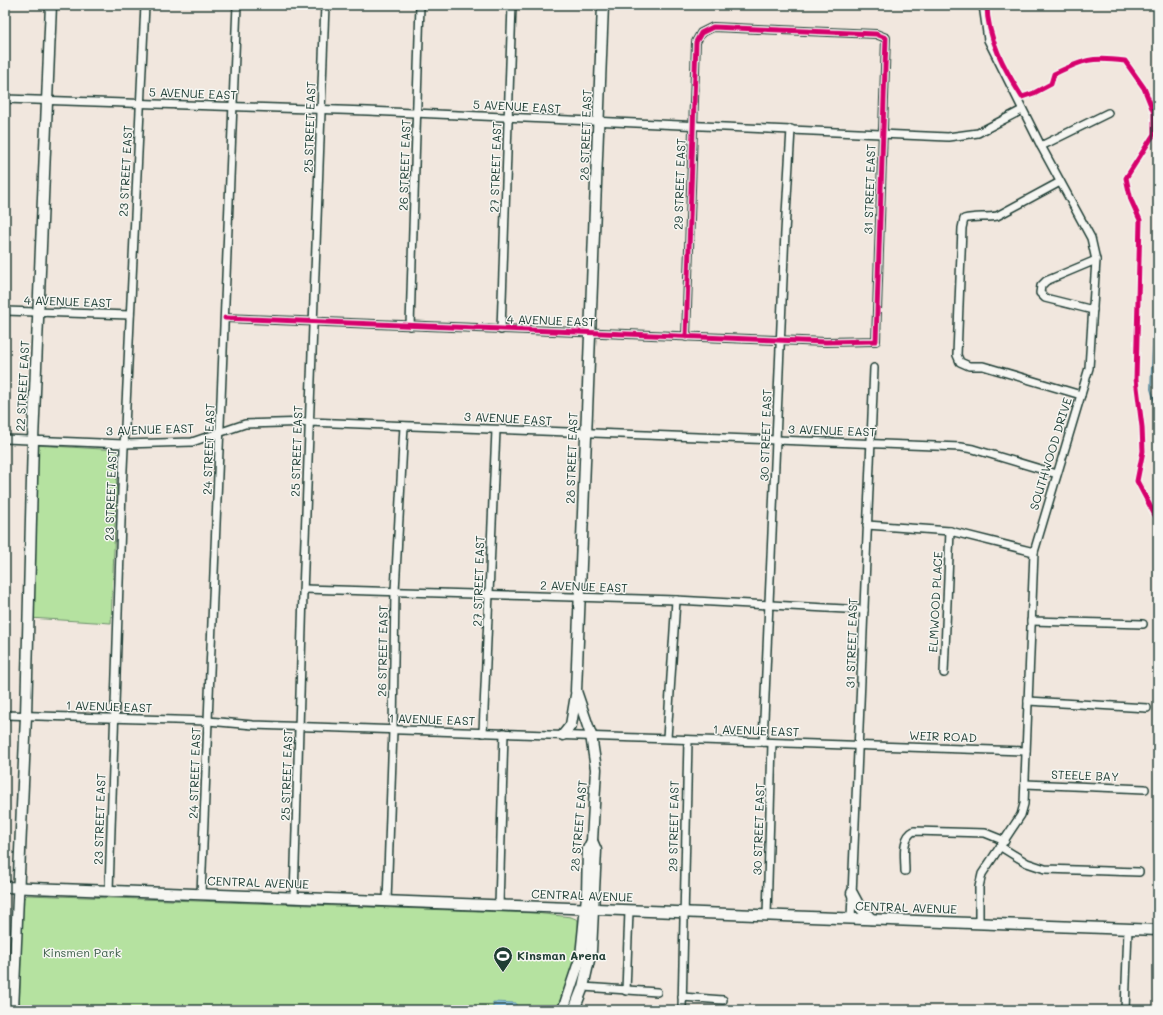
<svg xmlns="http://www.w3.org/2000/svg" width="1163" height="1015" font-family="Mali,sans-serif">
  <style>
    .green { fill: #b5e2a0; stroke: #6a906a }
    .water { fill: #91ccf1; stroke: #6393a5 }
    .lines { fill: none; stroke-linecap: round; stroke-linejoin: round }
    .stream { stroke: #6393a5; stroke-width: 2 }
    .street-casing { stroke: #1f3d34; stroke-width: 10 }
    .secondary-casing { stroke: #1f3d34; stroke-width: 13 }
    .street { stroke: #f6f6f2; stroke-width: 7 }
    .secondary { stroke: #f6f6f2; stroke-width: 10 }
    .cycleway-casing { stroke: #f6f6f2; stroke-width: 8 }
    .cycleway { stroke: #d6006c; stroke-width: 5 }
    .labels { text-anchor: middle; stroke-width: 3; stroke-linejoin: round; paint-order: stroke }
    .street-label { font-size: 12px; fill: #1f3d34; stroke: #f6f6f2 }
    .park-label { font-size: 12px; fill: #3d5e4a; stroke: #f6f6f2 }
    .poi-label { font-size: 12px; font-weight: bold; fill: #1f3d34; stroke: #f6f6f2; text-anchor: start }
  </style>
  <rect width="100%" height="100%" fill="#f1e7de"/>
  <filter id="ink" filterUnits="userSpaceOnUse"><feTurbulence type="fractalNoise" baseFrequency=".025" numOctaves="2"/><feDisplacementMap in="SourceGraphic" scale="8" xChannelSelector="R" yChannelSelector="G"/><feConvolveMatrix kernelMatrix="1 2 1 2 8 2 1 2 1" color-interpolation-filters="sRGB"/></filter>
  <g filter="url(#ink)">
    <g class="green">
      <path d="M35 445 118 450 111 623 29 618Z"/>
      <path d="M27 895 535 913 571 917 578 920 579 948 559 1010H19L23 899Z"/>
    </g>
    <path class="water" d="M493 1002 516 1003V1010H493Z"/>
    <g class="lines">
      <path class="stream" d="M1158 245 1151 389 1158 412"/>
      <defs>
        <g id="street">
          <path d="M5 99 368 111 948 137 978 133 1022 110"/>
          <path d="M1041 146 1108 113"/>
          <path d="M1060 182 997 216C986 218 975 216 964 219L962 228 957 355 960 362 969 366H983L1081 395"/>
          <path d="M1093 310 1045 298 1040 293 1041 286 1046 281 1096 260"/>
          <path d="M5 311 130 315"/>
          <path d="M225 318 826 342 876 341 886 38 876 34 713 27 701 33 696 42 686 337"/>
          <path d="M410 326 420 5"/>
          <path d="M501 330 512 5"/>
          <path d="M5 439 124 444 192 442 245 424 309 422 961 447 973 449 1057 474"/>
          <path d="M867 525 950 531 1034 552"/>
          <path d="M304 589 676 600 864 610"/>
          <path d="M1031 621 1143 624"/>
          <path d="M944 673 950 531"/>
          <path d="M1028 701 1147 708"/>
          <path d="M5 715 208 721 253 725 1026 751"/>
          <path d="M483 733 496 430"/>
          <path d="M667 738 676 600"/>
          <path d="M763 742 785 232 791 129"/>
          <path d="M1025 784 1145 789"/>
          <path d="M1001 847 1027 863 1045 869 1139 872"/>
          <path d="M905 871C905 858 901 837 914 831L985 833 1005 841"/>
          <path d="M109 890 122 490 145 5"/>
          <path d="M201 894 237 5"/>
          <path d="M294 898 303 593 325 5"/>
          <path d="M387 901 393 730 395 591 404 426"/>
          <path d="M499 906 504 733"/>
          <path d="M767 916 772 743"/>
          <path d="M851 919 874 368"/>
          <path d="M979 923V887L982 874 1021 815 1024 804 1034 552 1089 368 1096 260 1091 238 1041 146 988 40 983 5"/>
          <path d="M583 987 657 992"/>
          <path d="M626 991 629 911"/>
          <path d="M682 997 723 1000"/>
          <path d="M682 1010 688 740"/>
          <path d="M1125 1010 1128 929"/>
        </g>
        <g id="secondary">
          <path d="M563 735 571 725 576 695"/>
          <path d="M5 887 1158 930"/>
          <path d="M852 893 859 906 871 919"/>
          <path d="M13 1010 26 716 33 440 51 5"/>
          <path d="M563 1010 581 956 587 896 588 849 592 841 596 769 591 735 576 691 603 5"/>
          <path d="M574 1010 583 987 591 951 596 850 592 841"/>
        </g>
      </defs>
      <use href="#street" class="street-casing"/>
      <use href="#secondary" class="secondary-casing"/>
      <use href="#street" class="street"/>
      <use href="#secondary" class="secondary"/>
      <defs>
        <g id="cycleway">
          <path d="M987 5C987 38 1005 70 1022 97L1034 93 1051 84 1054 74C1085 59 1091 57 1125 61L1144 88 1154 113V134L1126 178 1131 200 1140 220 1136 379 1142 427 1143 451 1137 481 1158 521"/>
          <path d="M225 318 826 342 876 341 886 38 876 34 713 27 701 33 696 42 686 337"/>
        </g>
      </defs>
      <use href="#cycleway" class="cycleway-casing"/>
      <use href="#cycleway" class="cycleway"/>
    </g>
  </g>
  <defs>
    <symbol id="stadium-pin" viewBox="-11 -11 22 30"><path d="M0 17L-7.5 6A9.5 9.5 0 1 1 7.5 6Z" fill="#1f3d34" stroke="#f6f6f2"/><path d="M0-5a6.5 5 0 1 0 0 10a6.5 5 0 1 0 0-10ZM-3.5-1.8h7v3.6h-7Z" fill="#fff"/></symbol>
  </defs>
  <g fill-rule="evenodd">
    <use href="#stadium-pin" x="492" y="945" width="22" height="30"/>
  </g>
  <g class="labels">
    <g class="street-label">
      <text transform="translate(193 94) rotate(2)" y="4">5 AVENUE EAST</text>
      <text transform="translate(517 107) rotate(3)" y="4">5 AVENUE EAST</text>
      <text transform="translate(310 127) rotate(-88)" y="4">25 STREET EAST</text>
      <text transform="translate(586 135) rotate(-88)" y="4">28 STREET EAST</text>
      <text transform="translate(405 165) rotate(-88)" y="4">26 STREET EAST</text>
      <text transform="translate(496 167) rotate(-88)" y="4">27 STREET EAST</text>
      <text transform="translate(126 171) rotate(-87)" y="4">23 STREET EAST</text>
      <text transform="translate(680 184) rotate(-88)" y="4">29 STREET EAST</text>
      <text transform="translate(870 189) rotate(-88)" y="4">31 STREET EAST</text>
      <text transform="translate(68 302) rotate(2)" y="4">4 AVENUE EAST</text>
      <text transform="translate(551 321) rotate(2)" y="4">4 AVENUE EAST</text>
      <text transform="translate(23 386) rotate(-87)" y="4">22 STREET EAST</text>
      <text transform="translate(508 419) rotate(3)" y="4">3 AVENUE EAST</text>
      <text transform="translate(150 430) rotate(-2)" y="4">3 AVENUE EAST</text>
      <text transform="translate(832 431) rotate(2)" y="4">3 AVENUE EAST</text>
      <text transform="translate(766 435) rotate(-88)" y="4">30 STREET EAST</text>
      <text transform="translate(209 449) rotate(-88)" y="4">24 STREET EAST</text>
      <text transform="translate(297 451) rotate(-88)" y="4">25 STREET EAST</text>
      <text transform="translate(1051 454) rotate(-73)" y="4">SOUTHWOOD DRIVE</text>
      <text transform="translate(572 458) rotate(-88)" y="4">28 STREET EAST</text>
      <text transform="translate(111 495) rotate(-88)" y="4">23 STREET EAST</text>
      <text transform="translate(479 581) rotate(-88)" y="4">27 STREET EAST</text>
      <text transform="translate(584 587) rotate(2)" y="4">2 AVENUE EAST</text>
      <text transform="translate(936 602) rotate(-87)" y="4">ELMWOOD PLACE</text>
      <text transform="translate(852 643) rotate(-88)" y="4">31 STREET EAST</text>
      <text transform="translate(383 651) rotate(-89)" y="4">26 STREET EAST</text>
      <text transform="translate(109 707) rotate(2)" y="4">1 AVENUE EAST</text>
      <text transform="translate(432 720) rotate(2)" y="4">1 AVENUE EAST</text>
      <text transform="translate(756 731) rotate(2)" y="4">1 AVENUE EAST</text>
      <text transform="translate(943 737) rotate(2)" y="4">WEIR ROAD</text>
      <text transform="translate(195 773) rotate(-88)" y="4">24 STREET EAST</text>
      <text transform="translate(287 775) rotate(-88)" y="4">25 STREET EAST</text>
      <text transform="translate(1085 776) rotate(2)" y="4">STEELE BAY</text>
      <text transform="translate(100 819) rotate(-88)" y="4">23 STREET EAST</text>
      <text transform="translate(579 826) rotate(-85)" y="4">28 STREET EAST</text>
      <text transform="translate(674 826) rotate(-89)" y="4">29 STREET EAST</text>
      <text transform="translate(759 829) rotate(-88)" y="4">30 STREET EAST</text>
      <text transform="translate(258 883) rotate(2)" y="4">CENTRAL AVENUE</text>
      <text transform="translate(582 896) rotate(2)" y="4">CENTRAL AVENUE</text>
      <text transform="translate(906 908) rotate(2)" y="4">CENTRAL AVENUE</text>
    </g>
    <g class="park-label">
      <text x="82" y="957">Kinsmen Park</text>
    </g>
    <g class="poi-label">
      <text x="517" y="960">Kinsman Arena</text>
    </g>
  </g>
  <rect width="1163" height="1015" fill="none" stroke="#f6f6f2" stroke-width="20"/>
  <rect x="10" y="10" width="1143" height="995" fill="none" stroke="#1f3d34" stroke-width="1.5" filter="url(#ink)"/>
</svg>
